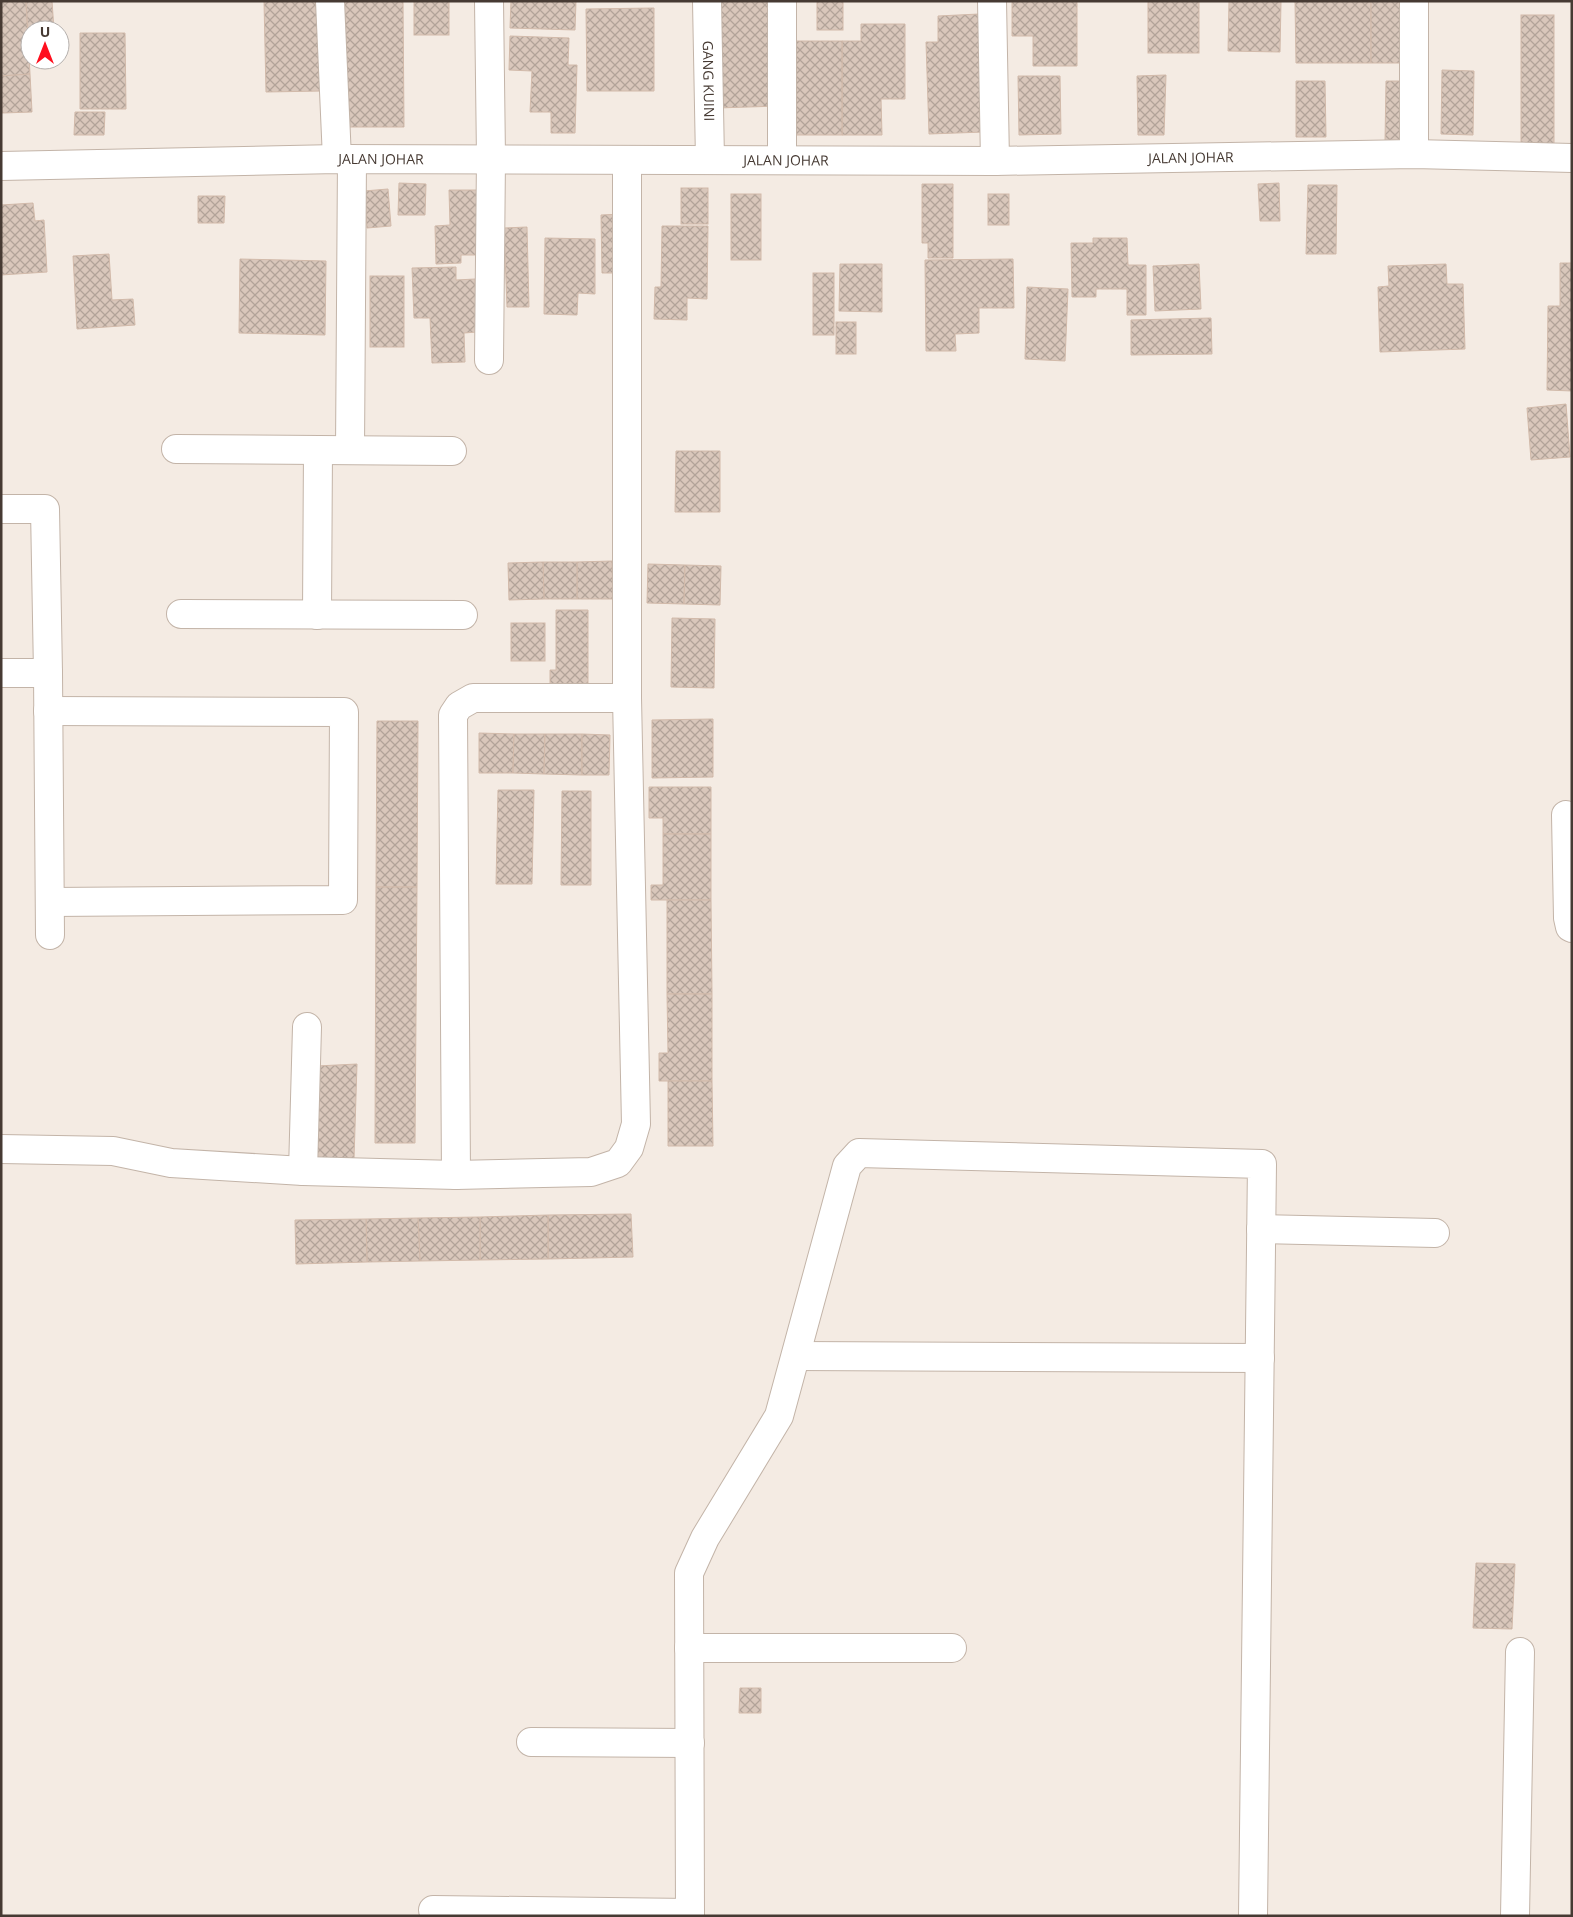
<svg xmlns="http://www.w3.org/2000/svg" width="1573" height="1917" font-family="'Open Sans',sans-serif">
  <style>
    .building { fill: url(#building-cross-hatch); stroke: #d2baaa }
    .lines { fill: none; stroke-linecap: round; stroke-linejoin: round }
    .minor-casing { stroke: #c3b4a8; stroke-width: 30 }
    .minor { stroke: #fff; stroke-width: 28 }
    .labels { text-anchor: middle; stroke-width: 4; stroke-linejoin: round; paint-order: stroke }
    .street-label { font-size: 14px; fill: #463a33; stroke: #fff }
  </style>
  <defs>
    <pattern id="building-cross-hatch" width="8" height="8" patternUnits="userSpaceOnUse" patternTransform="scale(1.25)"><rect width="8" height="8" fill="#d9c7bb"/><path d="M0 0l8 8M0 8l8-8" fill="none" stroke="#b2a399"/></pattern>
  </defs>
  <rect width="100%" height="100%" fill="#f4ebe3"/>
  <g class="building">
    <path d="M1 1H26L30 74 1 76Z"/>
    <path d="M26 1H52L54 30H30V33H28Z"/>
    <path d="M264 1H321L322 91 266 92Z"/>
    <path d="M341 1H403L404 127H343Z"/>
    <rect x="414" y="1" width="35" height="34"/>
    <path d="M511 1H576L575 30 510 28Z"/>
    <path d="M715 1H778L780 106 717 108Z"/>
    <rect x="817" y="1" width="26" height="29"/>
    <path d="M1012 1H1077V66H1033V36H1012Z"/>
    <rect x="1148" y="1" width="51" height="52"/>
    <path d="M1229 1H1281L1280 52 1228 51Z"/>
    <path d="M1295 1H1371V63H1296Z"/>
    <path d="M1371 1H1404L1405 63H1371Z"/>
    <path d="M654 8V91H587L586 9Z"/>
    <path d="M979 14 984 132 929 134 926 42H938V16Z"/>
    <rect x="1521" y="15" width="33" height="131"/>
    <path d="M861 24H905V99H881L882 135H842V41H861Z"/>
    <path d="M80 33H125L126 109H80Z"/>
    <path d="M510 36 569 38 568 65H577L575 133H551V112H530L532 71 509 70Z"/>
    <rect x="793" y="41" width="49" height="94"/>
    <path d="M1442 70 1474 71 1473 135 1441 134Z"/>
    <path d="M30 74 32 112 2 113 1 76Z"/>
    <path d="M1166 75 1164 135H1138L1137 76Z"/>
    <path d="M1018 76H1060L1061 134 1019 135Z"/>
    <path d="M1296 81H1325L1326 137H1296Z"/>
    <path d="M1386 81H1407L1406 142H1385Z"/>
    <path d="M75 112H105L104 135H74Z"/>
    <path d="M399 183 426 184 425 215H398Z"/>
    <path d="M1279 183 1280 221H1260L1258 184Z"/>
    <path d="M922 184H953V258H928V243H922Z"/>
    <path d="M1308 185H1337L1336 254H1306Z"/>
    <rect x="681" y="188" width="27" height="36"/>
    <path d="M388 189 391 226 367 228 364 191Z"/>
    <path d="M449 190H479L481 255H461V263L436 264 435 226 450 225Z"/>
    <rect x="731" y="194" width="30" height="66"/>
    <rect x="988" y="194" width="21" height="31"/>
    <path d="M198 196H225L224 223H198Z"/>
    <path d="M33 203 35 221 44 220 47 272 1 275V205Z"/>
    <path d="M623 214 624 273H602L601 215Z"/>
    <path d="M662 226H708L707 299 687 298V320L654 319 655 287H661Z"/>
    <path d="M527 227 529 307H507L504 228Z"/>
    <path d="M545 238 595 239V294L578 293 577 315 544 314Z"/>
    <path d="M1093 238H1127L1128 265H1146V315H1127V289H1096V297H1072L1071 243H1093Z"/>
    <path d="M109 254 112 300 133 299 135 325 77 329 73 256Z"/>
    <path d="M240 259 326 261 325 335 239 333Z"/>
    <path d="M1013 259 1014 308H979V333L955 334 956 351H926L925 260Z"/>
    <path d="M1560 263H1572V391L1547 390 1548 306H1560Z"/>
    <path d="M840 264H882V312L839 311Z"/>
    <path d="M1199 264 1201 309 1155 311 1153 266Z"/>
    <path d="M1446 264 1447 284H1463L1465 349 1380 352 1378 287 1389 286 1388 266Z"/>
    <path d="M456 267V280L475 279 477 332 464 333 465 362 432 363 430 318H414L412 268Z"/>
    <rect x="813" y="273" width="21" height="62"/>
    <rect x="370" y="276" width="34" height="71"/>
    <path d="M1027 287 1068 289 1065 361 1025 359Z"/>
    <path d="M1211 318 1212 354 1131 355V320Z"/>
    <rect x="836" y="322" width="20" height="32"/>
    <path d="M1566 404 1570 457 1531 460 1527 408Z"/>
    <path d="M676 451H720V512H675Z"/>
    <path d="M612 561 613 599H577V562Z"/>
    <path d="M543 562H577V599H544Z"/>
    <path d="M543 562 544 599 509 600 508 563Z"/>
    <path d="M648 564 685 565 684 604 647 603Z"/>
    <path d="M685 565 721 566 720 605 684 604Z"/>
    <path d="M556 610H588V687H550V670H556Z"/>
    <path d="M672 618 715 619 714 688 671 687Z"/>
    <rect x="511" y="623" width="34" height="38"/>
    <path d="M713 719V777L652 778V720Z"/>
    <path d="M377 721H418L417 887H376Z"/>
    <path d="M479 733 514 734 513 773H479Z"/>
    <path d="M514 734H545L544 774 513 773Z"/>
    <path d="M545 734H582V775L544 774Z"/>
    <path d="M582 734 610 735 609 775H582Z"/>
    <path d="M649 787H711V834H663V818H649Z"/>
    <path d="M498 790H534L532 884H496Z"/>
    <path d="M562 791H591V885H561Z"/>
    <path d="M663 834H711V900H651V885H663Z"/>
    <path d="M376 887H417L415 1143H375Z"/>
    <path d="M667 900H711L712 994H667Z"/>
    <path d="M667 994H712V1081H659V1053H668Z"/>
    <path d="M357 1064 354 1159 316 1160 317 1066Z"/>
    <path d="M668 1081H712L713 1146H668Z"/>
    <path d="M631 1214 633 1257 548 1259V1215Z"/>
    <path d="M548 1215V1259L480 1260V1217Z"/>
    <path d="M480 1217V1260L420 1261 418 1218Z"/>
    <path d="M418 1218 420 1261 367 1262 366 1219Z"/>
    <path d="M366 1219 367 1262 296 1264 295 1220Z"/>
    <path d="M1476 1563 1515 1564 1512 1629 1473 1628Z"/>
    <path d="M740 1688H761V1713H739Z"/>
  </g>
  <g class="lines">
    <defs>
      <g id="minor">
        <path d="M330 1 337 159"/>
        <path d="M489 1 491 158 489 360"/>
        <path id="s1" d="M707 1 710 160"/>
        <path d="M782 1V159"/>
        <path d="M992 1 995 161"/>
        <path d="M1414 1V154"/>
        <path id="s2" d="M1 166 337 159 995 161 1414 154 1572 158"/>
        <path d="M176 449 452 451"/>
        <path d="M350 450 352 159"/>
        <path d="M1 509H45L48 673 50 935"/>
        <path d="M181 614 463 615"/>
        <path d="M317 615 318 450"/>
        <path d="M1 673H48"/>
        <path d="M48 711 344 712 343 900 50 902"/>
        <path d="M1566 815 1568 918 1570 927 1572 928"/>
        <path d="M1 1149 113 1151 171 1163 303 1171 456 1175 591 1172 618 1163 629 1148 636 1124 627 698V160"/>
        <path d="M303 1171 307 1027"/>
        <path d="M456 1175 453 715 459 706 473 698H627"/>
        <path d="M1261 1229 1435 1233"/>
        <path d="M796 1356 1260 1358"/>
        <path d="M689 1648H952"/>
        <path d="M531 1742 690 1743"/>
        <path d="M433 1910 690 1913"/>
        <path d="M690 1916 689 1573 705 1538 779 1416 847 1166 859 1153 1262 1164 1253 1916"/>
        <path d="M1515 1916 1520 1652"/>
      </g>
    </defs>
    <use href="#minor" class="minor-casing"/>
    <use href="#minor" class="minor"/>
  </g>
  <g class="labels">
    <g class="street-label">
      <text dy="5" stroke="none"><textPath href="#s1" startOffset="80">GANG KUINI</textPath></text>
      <text dy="5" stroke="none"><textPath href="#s2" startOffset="1190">JALAN JOHAR</textPath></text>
      <text dy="5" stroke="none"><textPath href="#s2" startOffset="380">JALAN JOHAR</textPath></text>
      <text dy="5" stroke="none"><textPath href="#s2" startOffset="785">JALAN JOHAR</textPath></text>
    </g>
  </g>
  <rect width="1573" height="1917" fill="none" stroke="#463a33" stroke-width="5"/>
  <g transform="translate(45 45)"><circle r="24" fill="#ffffff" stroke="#b5b0ad"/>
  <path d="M0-4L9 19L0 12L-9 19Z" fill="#ff0f1e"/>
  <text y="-8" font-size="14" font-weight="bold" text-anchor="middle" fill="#463a33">U</text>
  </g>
</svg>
